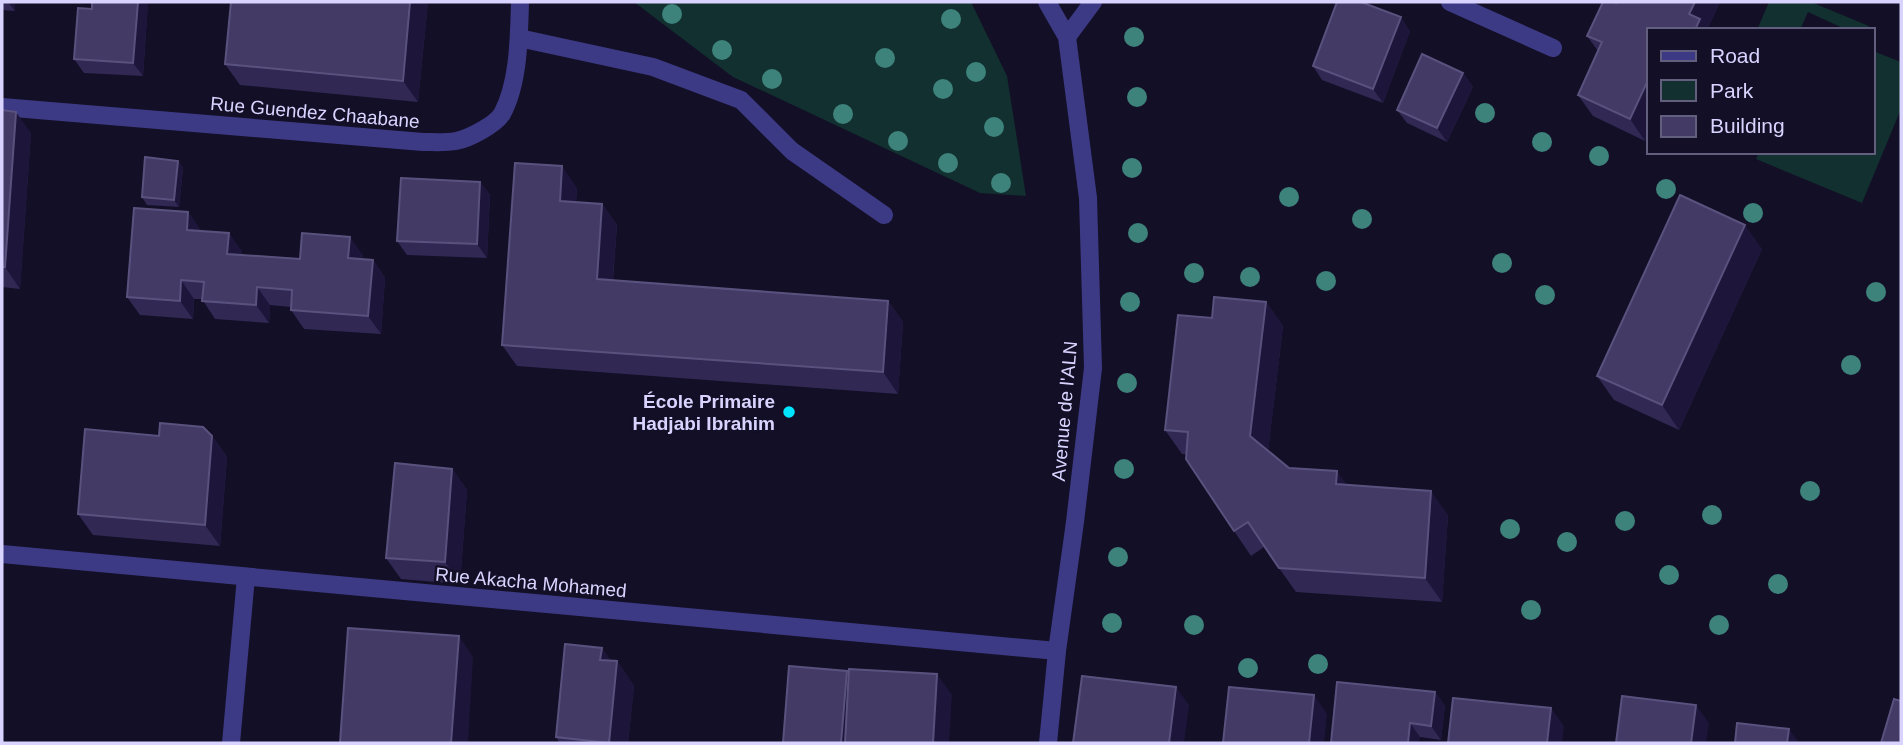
<svg xmlns="http://www.w3.org/2000/svg" width="1903" height="745" font-family="Arial,sans-serif">
  <style>
    .green { fill: #12302f }
    .lines { fill: none; stroke-linecap: round; stroke-linejoin: round }
    .lane { stroke: #3d3a85; stroke-width: 18 }
    .street { stroke: #3d3a85; stroke-width: 18 }
    .tree { fill: #3d827b }
    .wall { fill: #312854 }
    .shaded-wall { fill: #1d163a }
    .building { fill: #433a66; stroke: #5a527e; stroke-width: 2 }
    .poi-dot { fill: #00e5ff; stroke: #130f26; stroke-width: 2.5 }
    .labels { text-anchor: middle; stroke-width: 5; stroke-linejoin: round; paint-order: stroke }
    .street-label { font-size: 19px; fill: #d9d4ff; stroke: #130f26 }
    .poi-label { font-size: 19px; font-weight: bold; fill: #d9d4ff; stroke: #130f26; text-anchor: end }
  </style>
  <rect width="100%" height="100%" fill="#130f26"/>
  <g class="green">
    <path d="M634 2H971L1007 76 1026 196 980 193 733 77Z"/>
    <path d="M1769 2H1811L1869 26 1867 30H1847L1808 12 1800 30H1757Z"/>
    <path d="M1873 51 1901 62V109L1862 203 1756 159 1759 152H1873Z"/>
  </g>
  <g class="lines">
    <path class="lane" d="M519 38 653 67 741 100 792 151 884 215"/>
    <g class="street">
      <path d="M1047 2 1067 37 1088 198 1093 368 1075 522 1057 651 1048 743"/>
      <path d="M1450 2 1553 48"/>
      <path d="M1067 37 1093 2"/>
      <path d="M2 107 423 142C433 142 445 143 456 141 468 139 495 125 502 114 519 83 519 36 520 2"/>
      <path d="M2 554 1057 651"/>
      <path d="M231 743 246 577"/>
    </g>
  </g>
  <g class="tree">
    <circle cx="672" cy="14" r="10"/>
    <circle cx="951" cy="19" r="10"/>
    <circle cx="1134" cy="37" r="10"/>
    <circle cx="722" cy="50" r="10"/>
    <circle cx="885" cy="58" r="10"/>
    <circle cx="976" cy="72" r="10"/>
    <circle cx="772" cy="79" r="10"/>
    <circle cx="943" cy="89" r="10"/>
    <circle cx="1137" cy="97" r="10"/>
    <circle cx="1485" cy="113" r="10"/>
    <circle cx="843" cy="114" r="10"/>
    <circle cx="994" cy="127" r="10"/>
    <circle cx="898" cy="141" r="10"/>
    <circle cx="1542" cy="142" r="10"/>
    <circle cx="1599" cy="156" r="10"/>
    <circle cx="948" cy="163" r="10"/>
    <circle cx="1132" cy="168" r="10"/>
    <circle cx="1001" cy="183" r="10"/>
    <circle cx="1666" cy="189" r="10"/>
    <circle cx="1289" cy="197" r="10"/>
    <circle cx="1753" cy="213" r="10"/>
    <circle cx="1362" cy="219" r="10"/>
    <circle cx="1138" cy="233" r="10"/>
    <circle cx="1502" cy="263" r="10"/>
    <circle cx="1194" cy="273" r="10"/>
    <circle cx="1250" cy="277" r="10"/>
    <circle cx="1326" cy="281" r="10"/>
    <circle cx="1876" cy="292" r="10"/>
    <circle cx="1545" cy="295" r="10"/>
    <circle cx="1130" cy="302" r="10"/>
    <circle cx="1851" cy="365" r="10"/>
    <circle cx="1127" cy="383" r="10"/>
    <circle cx="1124" cy="469" r="10"/>
    <circle cx="1810" cy="491" r="10"/>
    <circle cx="1712" cy="515" r="10"/>
    <circle cx="1625" cy="521" r="10"/>
    <circle cx="1510" cy="529" r="10"/>
    <circle cx="1567" cy="542" r="10"/>
    <circle cx="1118" cy="557" r="10"/>
    <circle cx="1669" cy="575" r="10"/>
    <circle cx="1778" cy="584" r="10"/>
    <circle cx="1531" cy="610" r="10"/>
    <circle cx="1112" cy="623" r="10"/>
    <circle cx="1194" cy="625" r="10"/>
    <circle cx="1719" cy="625" r="10"/>
    <circle cx="1318" cy="664" r="10"/>
    <circle cx="1248" cy="668" r="10"/>
  </g>
  <g class="wall">
    <path d="M2 2H15V11L2 10Z"/>
    <path d="M92 2H148L143 76 84 73 74 59 92 9Z"/>
    <path d="M231 2H428L418 102 240 85 225 64Z"/>
    <path d="M1603 2H1613L1617 3 1618 2H1720L1707 30H1649V132L1645 141 1593 116 1578 95 1598 51 1587 36Z"/>
    <path d="M1410 31 1383 103 1322 80 1313 66Z"/>
    <path d="M1463 73 1473 87 1447 142 1407 123 1397 110Z"/>
    <path d="M2 110 31 133 20 289 2 287Z"/>
    <path d="M178 161 183 168 179 207 147 205 142 197Z"/>
    <path d="M480 182 490 195 487 258 407 255 397 241Z"/>
    <path d="M577 188 576 202 602 204 617 225 613 280 888 301 903 322 898 394 517 366 502 345Z"/>
    <path d="M188 212 201 231 242 251 241 255 300 259 363 255 362 259 373 260 385 278 381 334 304 329 291 310V307L270 305 269 323 215 319 202 299H194L193 319 140 315 127 297Z"/>
    <path d="M1762 249 1679 430 1614 400 1597 376Z"/>
    <path d="M1266 302 1283 326 1268 451 1289 468 1448 515 1442 602 1296 592 1264 547 1251 556 1234 531 1186 454H1182L1165 430 1212 318Z"/>
    <path d="M159 436H212L227 457 220 546 93 535 78 514Z"/>
    <path d="M452 469 467 490 460 584 401 579 386 558Z"/>
    <path d="M602 648 610 661H617L634 686 628 743H560L556 737Z"/>
    <path d="M1435 692 1445 706 1441 740 1420 737 1331 743Z"/>
  </g>
  <g class="shaded-wall">
    <path d="M8 2H15V11Z"/>
    <path d="M138 2H148L143 76 133 63Z"/>
    <path d="M410 2H428L418 102 403 81Z"/>
    <path d="M1695 2H1720L1707 30H1695L1689 14Z"/>
    <path d="M1401 17 1410 31 1383 103 1373 89Z"/>
    <path d="M1463 73 1473 87 1447 142 1437 128Z"/>
    <path d="M1649 78V132L1645 141 1630 119Z"/>
    <path d="M16 112 31 133 20 289 5 267Z"/>
    <path d="M178 161 183 168 179 207 174 200Z"/>
    <path d="M562 166 577 188 575 222 560 201Z"/>
    <path d="M480 182 490 195 487 258 477 244Z"/>
    <path d="M602 204 617 225 611 300 597 279Z"/>
    <path d="M188 212 201 230 199 248 187 230Z"/>
    <path d="M1745 225 1762 249 1679 430 1662 405Z"/>
    <path d="M229 233 242 251 240 272 227 254Z"/>
    <path d="M350 237 363 255 361 276 348 258Z"/>
    <path d="M373 260 385 278 381 334 368 316Z"/>
    <path d="M181 280 194 299 193 319 180 301Z"/>
    <path d="M257 287 270 305 269 323 256 305Z"/>
    <path d="M888 301 903 322 898 394 883 372Z"/>
    <path d="M1266 302 1283 326 1267 460 1250 436Z"/>
    <path d="M212 436 227 457 220 546 205 525Z"/>
    <path d="M452 469 467 490 460 584 445 562Z"/>
    <path d="M1337 471 1354 495 1336 484Z"/>
    <path d="M1431 491 1448 515 1442 602 1425 578Z"/>
    <path d="M459 636 473 657 468 743H451Z"/>
    <path d="M602 648 617 669V661L634 686 628 743H609L600 660Z"/>
    <path d="M847 671 860 690 856 743H841Z"/>
    <path d="M937 674 952 695 949 743H933Z"/>
    <path d="M1176 687 1189 705 1184 743H1169Z"/>
    <path d="M1435 692 1445 706 1441 740 1431 726Z"/>
    <path d="M1314 695 1327 714 1324 743H1309Z"/>
    <path d="M1696 705 1709 723 1706 743H1691Z"/>
    <path d="M1551 708 1564 726 1562 743H1547Z"/>
    <path d="M1410 723 1420 737 1419 743H1408Z"/>
    <path d="M1789 729 1799 743H1787Z"/>
  </g>
  <g class="building">
    <path d="M92 2H138L133 63 74 59 78 8 92 9Z"/>
    <path d="M231 2H410L403 81 225 64Z"/>
    <path d="M1337 2H1361L1401 17 1373 89 1313 66Z"/>
    <path d="M1603 2H1613L1617 3 1618 2H1695L1689 14 1700 19 1695 30H1649V78L1630 119 1578 95 1602 42 1587 36Z"/>
    <path d="M1422 54 1463 73 1437 128 1397 110Z"/>
    <path d="M2 110 16 112 5 267H2Z"/>
    <path d="M145 157 178 161 174 200 142 197Z"/>
    <path d="M515 163 562 166 560 201 602 204 597 279 888 301 883 372 502 345Z"/>
    <path d="M401 178 480 182 477 244 397 241Z"/>
    <path d="M1680 195 1745 225 1662 405 1597 376Z"/>
    <path d="M134 208 188 212 187 230 229 233 227 254 300 259 302 233 350 237 348 258 373 260 368 316 291 310 292 290 257 287 256 305 202 301 204 282 181 280 180 301 127 297Z"/>
    <path d="M1214 297 1266 302 1250 436 1289 468 1337 471 1336 484 1431 491 1425 578 1279 568 1248 522 1234 531 1186 459 1188 432 1165 430 1178 315 1212 318Z"/>
    <path d="M160 423 203 427 212 436 205 525 78 514 85 429 159 436Z"/>
    <path d="M395 463 452 469 445 562 386 558Z"/>
    <path d="M348 628 459 636 451 743H340Z"/>
    <path d="M565 644 602 648 600 660 617 661 609 743 556 737Z"/>
    <path d="M789 666 847 671 841 743H783Z"/>
    <path d="M849 669 937 674 933 743H845Z"/>
    <path d="M1082 676 1176 687 1169 743H1073Z"/>
    <path d="M1337 682 1435 692 1431 726 1410 723 1408 743H1331Z"/>
    <path d="M1229 687 1314 695 1309 743H1223Z"/>
    <path d="M1622 696 1696 705 1691 743H1616Z"/>
    <path d="M1453 698 1551 708 1547 743H1448Z"/>
    <path d="M1894 699 1901 701V743H1881Z"/>
    <path d="M1737 723 1789 729 1787 743H1735Z"/>
  </g>
  <circle class="poi-dot" cx="789" cy="412" r="7"/>
  <g class="labels">
    <g class="street-label">
      <text transform="translate(315 112) rotate(5)" y="7">Rue Guendez Chaabane</text>
      <text transform="translate(1064 411) rotate(-85)" y="7">Avenue de l'ALN</text>
      <text transform="translate(531 582) rotate(5)" y="7">Rue Akacha Mohamed</text>
    </g>
    <g class="poi-label">
      <text x="775" y="408">École Primaire<tspan x="775" dy="22">Hadjabi Ibrahim</tspan></text>
    </g>
  </g>
  <rect width="1903" height="745" fill="none" stroke="#d9d4ff" stroke-width="7"/>
  <rect x="1647" y="28" width="228" height="126" fill="#130f26" stroke="#625e7d" stroke-width="2"/>
  <rect x="1661" y="51" width="35" height="10" fill="#3d3a85" stroke="#625e7d" stroke-width="2"/>
  <text x="1710" y="63" font-size="21" fill="#d9d4ff">Road</text>
  <rect x="1661" y="80" width="35" height="21" fill="#12302f" stroke="#625e7d" stroke-width="2"/>
  <text x="1710" y="98" font-size="21" fill="#d9d4ff">Park</text>
  <rect x="1661" y="116" width="35" height="21" fill="#433a66" stroke="#625e7d" stroke-width="2"/>
  <text x="1710" y="133" font-size="21" fill="#d9d4ff">Building</text>
</svg>
